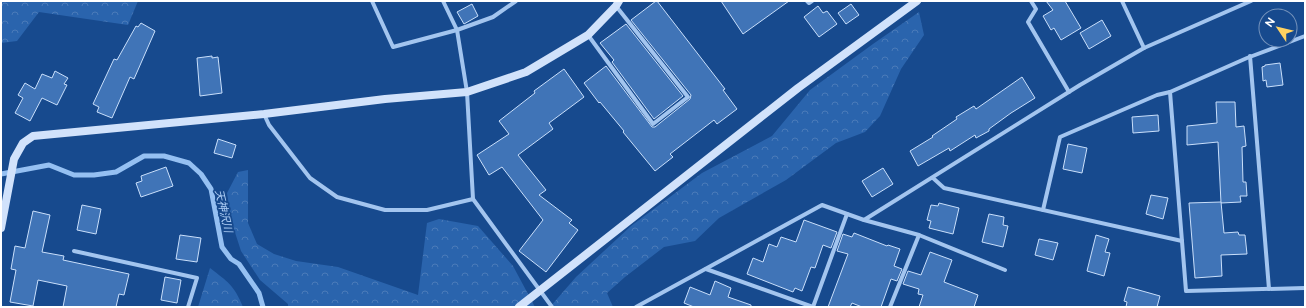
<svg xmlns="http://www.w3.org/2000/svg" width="1306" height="308" font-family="Raleway,'Noto Sans JP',sans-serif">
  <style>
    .forest { fill: url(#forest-crowns) }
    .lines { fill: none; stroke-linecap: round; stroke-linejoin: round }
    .stream { stroke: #95c0f2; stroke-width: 5 }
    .building { fill: #4074b7; stroke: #c9dffb }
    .street { stroke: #a3c5ef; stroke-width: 4 }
    .secondary { stroke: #d1e2fb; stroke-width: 8 }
    .labels { text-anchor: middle; stroke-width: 3.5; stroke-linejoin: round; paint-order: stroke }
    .water-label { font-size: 11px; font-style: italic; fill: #afcff6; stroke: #174a8e }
  </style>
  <defs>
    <pattern id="forest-crowns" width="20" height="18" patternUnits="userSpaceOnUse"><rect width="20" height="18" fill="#2a64ad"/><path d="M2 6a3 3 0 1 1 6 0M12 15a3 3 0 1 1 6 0" fill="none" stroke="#4a7bb9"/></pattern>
  </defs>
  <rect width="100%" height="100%" fill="#174a8e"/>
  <g class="forest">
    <path d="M1 1H138L128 25 39 12 17 41 1 43Z"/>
    <path d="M919 12 924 35 901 69 880 116 865 132 836 143 786 180 719 218 695 241 664 247 625 277 607 293 613 307H550L576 277 631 226 702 173 772 136 810 90 873 44Z"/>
    <path d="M248 170V223L257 244 274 254 296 261 338 267 418 295 427 223 439 219 478 226 513 266 535 307H288V304L260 280 241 251 231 220 227 193 238 172Z"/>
    <path d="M210 268C228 282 234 285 243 307H198Z"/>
  </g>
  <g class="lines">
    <path class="stream" d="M1 174 49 165 74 175H94L116 172 144 156H164L189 163 201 174 211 189 222 247 231 259 239 264 259 293 263 307"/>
  </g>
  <g class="building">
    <path d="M656 1H657L725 89 723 90 737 109 717 124 714 120 670 154 673 157 655 171 623 132 624 131 600 102 599 103 584 83 606 66 652 127H655L690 99 691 95 631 20Z"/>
    <path d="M721 1H789L743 34Z"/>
    <path d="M1046 1H1065L1081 28 1061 40 1054 28 1051 30 1043 16 1053 10Z"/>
    <path d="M472 4 478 16 464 24 457 12Z"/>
    <path d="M851 4 859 15 846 24 838 13Z"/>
    <path d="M818 6 823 13 827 11 837 24 819 37 804 17Z"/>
    <path d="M1102 20 1111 36 1089 49 1080 33Z"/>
    <path d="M141 23 155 31 134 79 130 77 112 118 97 112 99 107 93 104 114 59 117 60 136 26 138 27Z"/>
    <path d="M626 24 683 96 654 119 612 62 614 60 600 43Z"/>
    <path d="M212 56V58L218 57 222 93 200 96 197 58Z"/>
    <path d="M1280 63 1283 85 1267 87 1266 80 1263 81 1262 67 1265 66V65Z"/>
    <path d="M564 69 584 97 549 123 553 129 518 155 546 190 539 195 572 220 569 223 578 230 546 272 519 251 543 220 502 167 489 175 477 155 509 134 499 121 535 93 534 91Z"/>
    <path d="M55 71 68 78 64 84 67 85 57 105 42 98 30 121 15 113 23 98 18 95 25 83 35 89 42 74 52 78Z"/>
    <path d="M1022 77 1035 98 1011 113 989 129V131L976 138 975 135 950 151 949 148 918 166 910 151 933 137 932 136 957 119 956 117 974 106 976 109Z"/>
    <path d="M1216 102H1235L1236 127 1244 126 1246 146 1242 147 1243 182H1246L1247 196H1240L1241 202 1221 203 1218 142 1187 145V126L1217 123Z"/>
    <path d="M1158 115 1159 131 1133 133 1132 117Z"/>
    <path d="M218 139 236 145 232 158 214 153Z"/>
    <path d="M1068 144 1087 148 1082 173 1063 169Z"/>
    <path d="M166 167 173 186 141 197 136 183 142 181 141 176Z"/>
    <path d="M883 168 893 184 872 197 862 181Z"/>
    <path d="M1151 195 1168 198 1163 219 1146 214Z"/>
    <path d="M1221 202 1224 233 1238 232 1239 235H1245L1247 254 1221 255 1222 276 1195 278 1189 203Z"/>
    <path d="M939 203 959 208 953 234 929 228 931 221 927 220 931 205 938 206Z"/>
    <path d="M82 205 101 209 96 234 77 230Z"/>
    <path d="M33 211 50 215 42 252 64 256 63 260 129 274 124 295 119 294 116 307H63L67 286 38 280 33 306 10 302 16 270 11 269 15 246 25 248Z"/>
    <path d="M989 214 1004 217 1003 225 1008 226 1003 247 982 242Z"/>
    <path d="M804 220 837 232 831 248 823 245 815 268 811 267 802 291 795 288 793 292 747 274 753 258 763 262 769 244 777 247 781 237 796 242Z"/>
    <path d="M854 233 887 246 888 245 900 249 894 266 902 269 897 281 891 279 881 307H862L852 303 850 307H828L848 254 837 251 843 234 852 237Z"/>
    <path d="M180 235 201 238 197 262 176 259Z"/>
    <path d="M1096 235 1109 239 1105 252 1110 253 1104 276 1087 271Z"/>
    <path d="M1039 239 1058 243 1053 260 1035 255Z"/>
    <path d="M930 252 952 260 944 282 978 295 974 307H919L923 295 918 294 919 289 903 284 908 271 921 275Z"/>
    <path d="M165 277 181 280 177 303 161 300Z"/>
    <path d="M715 281 731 288 728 297 751 305V307H694L684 303 690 287 710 295Z"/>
    <path d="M1128 287 1160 296 1157 307H1126L1127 302 1124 301Z"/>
  </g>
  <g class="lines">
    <g class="street">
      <path d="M372 1 393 47 457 30 493 17 516 1"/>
      <path d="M443 1 457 30 467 92 473 199"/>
      <path d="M807 1 809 3 812 1"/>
      <path d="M1031 1 1036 9 1028 22 1069 92"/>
      <path d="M1122 1 1144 48"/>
      <path d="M588 35 653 124 688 97 616 6"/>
      <path d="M1250 56 1269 289"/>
      <path d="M1170 92 1186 291 1305 288"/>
      <path d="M264 114 269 125 310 178 337 197 385 210H427L473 199 552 307"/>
      <path d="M933 178 944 188 1182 241"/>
      <path d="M1043 210 1060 137 1157 95 1170 92 1247 58 1305 36"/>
      <path d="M864 220 1080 85 1144 48 1251 1"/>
      <path d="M74 251 197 278 188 307"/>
      <path d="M706 269 813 307"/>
      <path d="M636 307 822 205 864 220 919 235 1005 270"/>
      <path d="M813 307 847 214"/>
      <path d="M890 307 919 235"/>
    </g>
    <g class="secondary">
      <path d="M1 228 14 159 23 143 33 136 264 114 385 99 467 92 526 72 588 35 616 6 619 1"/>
      <path d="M519 307 798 88 917 1"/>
    </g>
  </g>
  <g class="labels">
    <g class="water-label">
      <text transform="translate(224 211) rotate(77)" y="4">天神沢川</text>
    </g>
  </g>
  <rect width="1306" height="308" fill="none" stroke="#ffffff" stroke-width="4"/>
  <g transform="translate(1278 28) rotate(305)"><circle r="19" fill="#174a8e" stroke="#7492bb"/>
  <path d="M0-3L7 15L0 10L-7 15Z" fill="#ffd261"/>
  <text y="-6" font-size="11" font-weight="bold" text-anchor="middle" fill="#ffffff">N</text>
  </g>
</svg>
